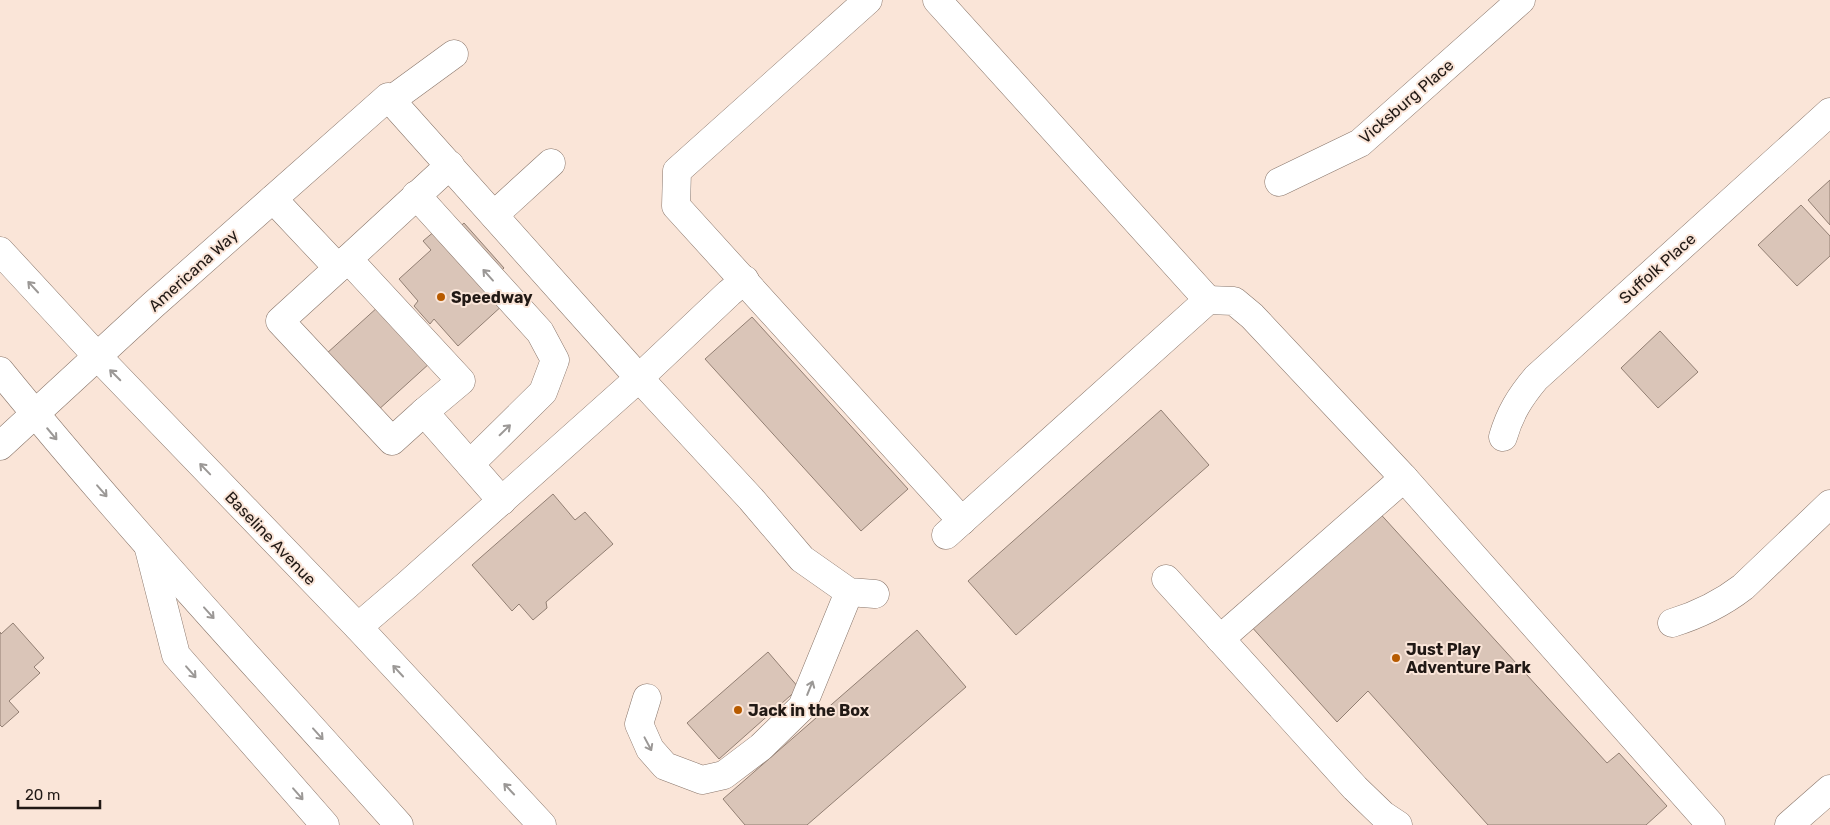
<svg xmlns="http://www.w3.org/2000/svg" width="1830" height="825" font-family="Rubik,sans-serif">
  <style>
    .building { fill: #dac5b8; stroke: #927f73 }
    .lines { fill: none; stroke-linecap: round; stroke-linejoin: round }
    .minor-casing { stroke: #89766b; stroke-width: 29 }
    .major-casing { stroke: #89766b; stroke-width: 29 }
    .highway-casing { stroke: #89766b; stroke-width: 29 }
    .minor { stroke: #fff; stroke-width: 28 }
    .major { stroke: #fff; stroke-width: 28 }
    .highway { stroke: #fff; stroke-width: 28 }
    .oneway { stroke: #9b9896 }
    .poi-dot { fill: #b75b00; stroke: #fae5d8; stroke-width: 2 }
    .labels { text-anchor: middle; stroke-width: 4; stroke-linejoin: round; paint-order: stroke }
    .street-label { font-size: 16px; fill: #211915; stroke: #fae5d8 }
    .poi-label { font-size: 16px; font-weight: bold; fill: #211915; stroke: #fae5d8; text-anchor: start }
  </style>
  <rect width="100%" height="100%" fill="#fae5d8"/>
  <g class="building">
    <path d="M1830 180V225L1808 200Z"/>
    <path d="M1801 205 1830 236V256L1797 286 1758 245Z"/>
    <path d="M464 223 504 268 486 285 504 304 458 346 434 319 430 324 414 306 418 301 399 279 431 250 423 241 436 230 445 240Z"/>
    <path d="M379 306 430 363 377 411 326 354Z"/>
    <path d="M752 317 908 489 861 531 705 359Z"/>
    <path d="M1660 331 1698 372 1658 408 1621 368Z"/>
    <path d="M1161 410 1209 465 1016 635 968 581Z"/>
    <path d="M553 494 575 520 585 512 613 544 546 602 547 608 533 620 519 604 512 611 472 565Z"/>
    <path d="M1375 508 1607 763 1619 753 1667 806 1646 825H1488L1368 691 1337 722 1250 625Z"/>
    <path d="M13 623 44 658 34 667 40 673 9 701 19 712 2 727 0 725V632L1 634Z"/>
    <path d="M917 630 966 687 807 825H745L723 799Z"/>
    <path d="M768 652 799 688 719 759 687 723Z"/>
  </g>
  <g class="lines">
    <defs>
      <g id="minor">
        <path d="M868 0 677 171 676 206 962 521"/>
        <path d="M937 0 1208 300"/>
        <path d="M391 100 454 54"/>
        <path d="M450 165 348 259 461 381 424 412 502 501"/>
        <path d="M1279 182 1360 143 1521 0"/>
        <path d="M416 195 540 332 555 360 543 392 470 464"/>
        <path d="M273 199 338 268"/>
        <path d="M494 215 551 163"/>
        <path d="M348 259 280 321 392 441 424 412"/>
        <path d="M745 280 729 293 639 378 751 499 802 559 849 592 875 594"/>
        <path d="M1503 437C1510 413 1520 397 1536 378L1830 112"/>
        <path d="M0 446 153 305 388 97 639 378 407 585 358 627"/>
        <path d="M946 535 1208 300 1234 301 1252 316 1404 478 1711 825"/>
        <path d="M1166 579 1355 788 1383 815 1398 825"/>
        <path d="M1672 623C1698 615 1721 604 1743 587L1830 504"/>
        <path d="M1220 639 1404 478"/>
        <path d="M647 698 639 724 650 749 665 766 702 780 724 775 761 747 802 707 849 592"/>
      </g>
      <g id="major">
        <path d="M0 251 97 356 358 627 542 825"/>
        <path d="M0 371C127 527 265 675 399 825"/>
        <path d="M1789 825 1830 789"/>
      </g>
      <path id="highway" d="M148 545 176 655 325 825"/>
    </defs>
    <use href="#minor" class="minor-casing"/>
    <use href="#major" class="major-casing"/>
    <use href="#highway" class="highway-casing"/>
    <use href="#minor" class="minor"/>
    <use href="#major" class="major"/>
    <use href="#highway" class="highway"/>
  </g>
  <defs><path id="oneway-shaft" d="M-6 0H5M1.5-3L5.5 0L1.5 3" fill="none" stroke-width="1.6" stroke-linecap="round" stroke-linejoin="round" transform="scale(1.25)"/></defs>
  <g class="oneway">
    <use href="#oneway-shaft" transform="translate(488 275) rotate(-132)"/>
    <use href="#oneway-shaft" transform="translate(33 287) rotate(-133)"/>
    <use href="#oneway-shaft" transform="translate(115 375) rotate(-135)"/>
    <use href="#oneway-shaft" transform="translate(505 430) rotate(-44)"/>
    <use href="#oneway-shaft" transform="translate(52 434) rotate(50)"/>
    <use href="#oneway-shaft" transform="translate(205 469) rotate(-134)"/>
    <use href="#oneway-shaft" transform="translate(102 491) rotate(49)"/>
    <use href="#oneway-shaft" transform="translate(209 613) rotate(48)"/>
    <use href="#oneway-shaft" transform="translate(398 671) rotate(-133)"/>
    <use href="#oneway-shaft" transform="translate(191 672) rotate(49)"/>
    <use href="#oneway-shaft" transform="translate(810 688) rotate(-68)"/>
    <use href="#oneway-shaft" transform="translate(318 734) rotate(48)"/>
    <use href="#oneway-shaft" transform="translate(648 744) rotate(62)"/>
    <use href="#oneway-shaft" transform="translate(509 789) rotate(-133)"/>
    <use href="#oneway-shaft" transform="translate(298 794) rotate(49)"/>
  </g>
  <g class="poi-dot">
    <circle cx="441" cy="297" r="5"/>
    <circle cx="1396" cy="658" r="5"/>
    <circle cx="738" cy="710" r="5"/>
  </g>
  <g class="labels">
    <g class="street-label">
      <text transform="translate(1406 101) rotate(-41)" y="6">Vicksburg Place</text>
      <text transform="translate(1657 268) rotate(-42)" y="6">Suffolk Place</text>
      <text transform="translate(193 270) rotate(-42)" y="6">Americana Way</text>
      <text transform="translate(271 538) rotate(46)" y="6">Baseline Avenue</text>
    </g>
    <g class="poi-label">
      <text x="451" y="303">Speedway</text>
      <text x="1406" y="655">Just Play<tspan x="1406" dy="18">Adventure Park</tspan></text>
      <text x="748" y="716">Jack in the Box</text>
    </g>
  </g>
  <path d="M18 800v8h82v-8" fill="none" stroke="#211915" stroke-width="2.5"/>
  <text x="25" y="800" font-size="15" fill="#211915" stroke="#fae5d8" stroke-width="4" paint-order="stroke">20 m</text>
</svg>
